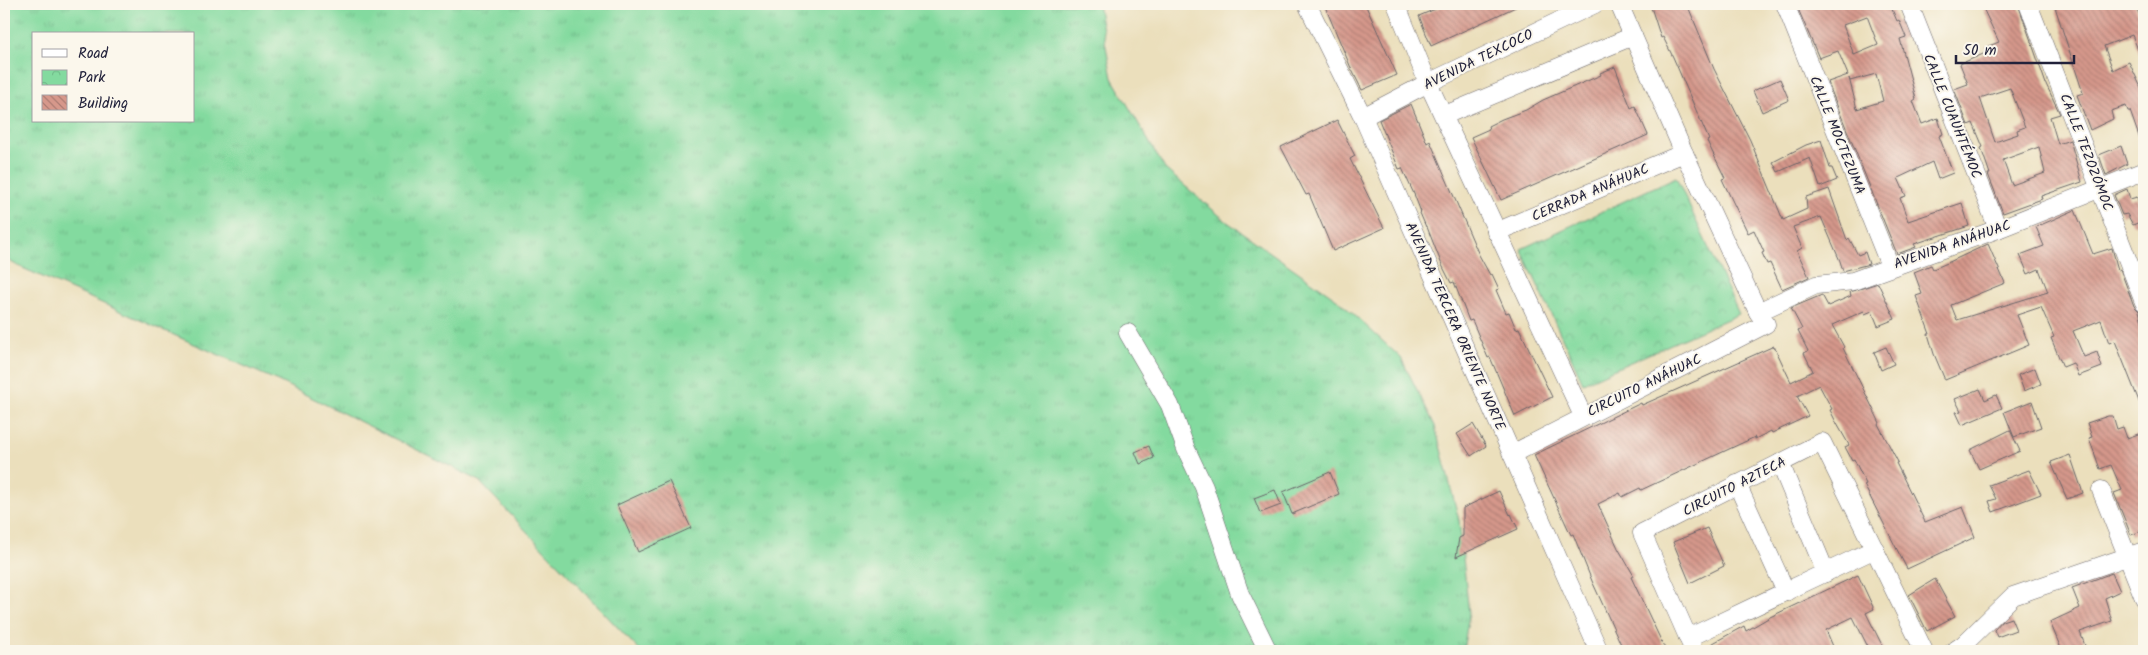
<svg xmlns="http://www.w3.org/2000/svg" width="2148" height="655" font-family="Kalam,sans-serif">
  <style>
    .grass { fill: url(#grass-tufts); stroke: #527e6d; fill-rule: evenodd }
    .park { fill: url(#park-crowns); stroke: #527e6d }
    .building { fill: url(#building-back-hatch); fill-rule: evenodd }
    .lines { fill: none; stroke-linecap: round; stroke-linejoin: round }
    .minor-casing { stroke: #686468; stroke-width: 19 }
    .minor { stroke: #fff; stroke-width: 18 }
    .labels { text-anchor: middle; stroke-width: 4; stroke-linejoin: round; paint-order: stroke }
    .street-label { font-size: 14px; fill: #22223b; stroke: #fbf7ec }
  </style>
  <defs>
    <pattern id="grass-tufts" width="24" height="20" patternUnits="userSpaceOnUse" patternTransform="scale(1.25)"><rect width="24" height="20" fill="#83da9f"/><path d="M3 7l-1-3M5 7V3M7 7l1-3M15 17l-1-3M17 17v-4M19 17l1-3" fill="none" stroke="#71bb8a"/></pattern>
    <pattern id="park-crowns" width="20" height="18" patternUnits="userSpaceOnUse" patternTransform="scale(1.25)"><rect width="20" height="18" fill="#83da9f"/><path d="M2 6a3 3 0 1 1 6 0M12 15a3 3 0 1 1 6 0" fill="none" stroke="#71bb8a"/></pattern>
    <pattern id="building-back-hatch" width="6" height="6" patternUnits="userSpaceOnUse" patternTransform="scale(1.25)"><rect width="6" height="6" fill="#d6988b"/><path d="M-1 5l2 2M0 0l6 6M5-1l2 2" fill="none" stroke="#ad7c73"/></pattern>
  </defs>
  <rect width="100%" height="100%" fill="#fbf7ec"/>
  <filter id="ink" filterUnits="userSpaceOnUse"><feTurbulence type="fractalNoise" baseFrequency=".02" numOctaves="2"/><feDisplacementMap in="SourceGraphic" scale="10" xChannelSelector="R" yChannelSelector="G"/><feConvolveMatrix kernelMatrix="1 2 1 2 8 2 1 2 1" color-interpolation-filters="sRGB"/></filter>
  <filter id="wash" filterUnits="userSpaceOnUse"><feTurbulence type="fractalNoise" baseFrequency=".0096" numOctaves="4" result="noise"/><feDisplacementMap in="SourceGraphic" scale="20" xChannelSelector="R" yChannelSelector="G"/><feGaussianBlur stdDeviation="1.12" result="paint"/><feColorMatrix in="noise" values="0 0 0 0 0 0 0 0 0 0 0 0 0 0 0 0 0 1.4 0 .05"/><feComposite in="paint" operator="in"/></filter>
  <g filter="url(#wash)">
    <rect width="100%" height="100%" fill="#ebdfbc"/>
    <path class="grass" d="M4 4H1098L1112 78 1165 169 1226 221 1338 300 1401 358 1435 426 1459 520 1469 614 1463 651H640L478 480 278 381 18 266 4 258ZM34 34H194V121H34Z"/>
    <path class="park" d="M1676 177 1739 314 1583 383 1521 249Z"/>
    <g id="blocks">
      <g class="building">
        <path d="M1324 4H1365L1397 75 1362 90 1351 68Z"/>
        <path d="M1447 4H1522L1431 46 1419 16Z"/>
        <path d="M1650 4H1687L1714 69 1750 140 1783 220 1807 209 1806 197 1829 189 1847 240 1849 238 1858 255 1865 252 1869 264 1843 271 1840 261 1821 217 1793 227 1802 248 1797 251 1809 277 1782 289 1770 263 1767 264 1762 253 1764 252 1754 230 1748 233 1730 196 1722 179 1725 178 1707 141 1709 140 1673 57 1663 37 1661 38Z"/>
        <path d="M1796 4H1896L1891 7 1897 21 1899 20 1906 37 1900 39 1916 99 1913 101 1922 124 1938 118 1943 134 1939 136 1953 173 1938 179 1932 162 1898 178 1906 196 1900 198 1908 221 1962 203 1969 226 1914 244 1916 247 1897 254 1830 88 1828 82 1848 75 1838 51 1819 58ZM1867 16 1878 45 1854 55 1843 25ZM1876 74 1883 101 1857 109 1849 78 1850 81Z"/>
        <path d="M1981 4H2018L2046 84 2060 114 2050 117 2058 144 2070 140 2082 182 2041 196 2042 199 2003 213 1988 174H1990L1981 148 1983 147 1973 123 1968 125 1954 89 1968 84 1960 64 1988 52 1986 47 1999 42ZM2010 88 2025 127 2017 130 2018 134 1995 142 1980 98ZM2039 147 2045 173 2012 185 2003 160Z"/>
        <path d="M2064 4H2135L2144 26V64L2132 35 2104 46 2113 70 2129 62 2144 94V145H2142L2130 111H2128L2126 106 2111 111 2113 119 2090 130 2077 95 2083 93 2055 7Z"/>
        <path d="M1615 67 1631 108 1635 106 1648 135 1501 200 1471 137 1489 129 1488 126 1502 119 1526 110 1543 100 1601 75 1600 73Z"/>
        <path d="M1780 79 1789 100 1762 112 1753 91Z"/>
        <path d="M1411 104 1427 143 1430 141 1479 255 1490 275 1492 274 1499 289 1496 290 1506 313 1509 312 1516 329 1519 328 1552 397 1515 416 1490 357 1488 358 1472 320 1469 321 1454 282 1451 283 1442 265 1427 227H1426L1420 213 1421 212 1414 194 1402 168 1399 169 1379 120Z"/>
        <path d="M1337 120 1355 156 1350 159 1384 228 1333 251 1309 194 1306 195 1281 147Z"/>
        <path d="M1821 140 1830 168H1832L1837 180 1820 187 1810 158 1778 172 1773 162 1806 145Z"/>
        <path d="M2121 146 2127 164 2106 175 2099 155Z"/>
        <path d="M2127 189 2130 199 2137 197 2144 220 2133 225 2127 214 2122 215 2114 195Z"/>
        <path d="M2075 210 2093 254 2112 248 2118 270 2120 269 2134 306 2139 311 2144 328V414L2115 341 2109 343 2101 320 2073 331 2084 357 2097 352 2102 367 2078 376 2073 363 2063 367 2051 338 2054 337 2041 307 2017 315 2029 345 1945 380 1934 354 1928 334H1930L1916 296 1922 294 1914 272 1931 265 1933 269 1945 264 1988 244 2005 283 1951 305 1957 320 2048 292 2039 269 2028 274 2020 255 2044 246 2036 227Z"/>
        <path d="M1878 283 1895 319 1878 326 1872 311 1865 314 1864 311 1832 325 1844 347 1843 348 1880 423 1878 424 1898 462 1896 463 1925 522 1963 507 1975 537 1907 569 1864 485 1866 484 1854 459 1852 460 1845 447 1849 445 1836 422 1830 410 1832 409 1819 385 1797 396 1808 416 1772 433 1771 431 1755 439V437L1641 490 1640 488 1622 497 1620 493 1598 504 1618 548 1634 576 1631 577 1666 651H1624L1592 581 1573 534 1571 535 1534 455 1641 403 1642 405 1667 394 1774 346 1791 382 1813 371 1804 353 1808 351 1798 331 1802 329 1791 308 1822 295 1828 306 1851 296 1850 292Z"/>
        <path d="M1886 347 1894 364 1881 370 1874 352Z"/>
        <path d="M2035 368 2041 384 2024 391 2018 375Z"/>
        <path d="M1980 389 1985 400 1996 395 2002 408 1962 425 1956 412 1961 411 1955 399Z"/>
        <path d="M2032 401 2041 427 2014 437 2004 412Z"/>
        <path d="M2108 416H2113L2117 429 2123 427 2127 438 2144 432V530L2131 535 2114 493 2122 490 2111 465 2100 469 2089 438 2092 437 2087 423Z"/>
        <path d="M1473 424 1486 446 1471 456 1457 434Z"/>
        <path d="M2010 430 2020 451 1979 469 1970 450Z"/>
        <path d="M1149 446 1154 458 1140 464 1135 452Z"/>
        <path d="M2070 455 2083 493 2067 499 2051 462Z"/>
        <path d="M2029 470 2041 494 1993 512 1989 501 1996 499 1989 485Z"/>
        <path d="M1330 472 1339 494 1292 514 1283 492Z"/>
        <path d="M669 481 691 528 638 552 617 505Z"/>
        <path d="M1275 490 1281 505 1260 513 1254 498Z"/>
        <path d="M1499 491 1510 515 1511 514 1518 529 1456 557 1459 538 1463 536V508Z"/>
        <path d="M1707 528 1724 566 1690 583 1673 542Z"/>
        <path d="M2112 573 2120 591 2105 598 2112 621 2080 632 2087 651H2062L2050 622 2080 608 2072 588Z"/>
        <path d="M1858 575 1874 609 1866 613 1885 651H1870L1853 617 1826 630 1835 651H1704V648L1744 626 1746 631 1770 617Z"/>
        <path d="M1935 579 1955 616 1927 631 1909 595Z"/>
        <path d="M2011 618 2016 630 1997 637 1994 630 2002 621Z"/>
      </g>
    </g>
  </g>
  <g filter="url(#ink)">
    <use href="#blocks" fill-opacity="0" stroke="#686468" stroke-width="1"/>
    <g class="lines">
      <defs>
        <g id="minor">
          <path d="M1307 4 1363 117 1599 651"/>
          <path d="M1396 4 1428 83 1583 416"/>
          <path d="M1785 4 1890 266"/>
          <path d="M1909 4 1998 229"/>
          <path d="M2028 4 2144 302"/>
          <path d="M1445 115 1633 36"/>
          <path d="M1363 117 1428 83 1595 4"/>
          <path d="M1496 232 1684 153"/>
          <path d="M1758 312 1816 285 1853 281 1998 229 2144 171"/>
          <path d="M1128 333 1170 405 1186 449 1204 487 1240 594 1268 651"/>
          <path d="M1512 454 1766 324 1758 312 1684 153 1619 4"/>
          <path d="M1780 463 1826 573"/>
          <path d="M1737 484 1786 592"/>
          <path d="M2101 490 2144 598"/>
          <path d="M1688 638 1875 549"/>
          <path d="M1694 651 1642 533 1822 442 1924 651"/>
          <path d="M1954 651 1963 645 2013 596 2144 551"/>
        </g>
      </defs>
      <use href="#minor" class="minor-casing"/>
      <use href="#minor" class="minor"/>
    </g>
  </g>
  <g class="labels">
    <g class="street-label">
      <text transform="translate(1478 59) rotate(-26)" y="5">AVENIDA TEXCOCO</text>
      <text transform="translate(1953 116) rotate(68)" y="5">CALLE CUAUHTÉMOC</text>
      <text transform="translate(1838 135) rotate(68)" y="5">CALLE MOCTEZUMA</text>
      <text transform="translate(2087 152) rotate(69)" y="5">CALLE TEZOZÓMOC</text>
      <text transform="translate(1590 192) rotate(-23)" y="5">CERRADA ANÁHUAC</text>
      <text transform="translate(1952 244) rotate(-19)" y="5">AVENIDA ANÁHUAC</text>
      <text transform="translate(1456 326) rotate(66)" y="5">AVENIDA TERCERA ORIENTE NORTE</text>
      <text transform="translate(1644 385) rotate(-26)" y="5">CIRCUITO ANÁHUAC</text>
      <text transform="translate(1734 486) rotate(-27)" y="5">CIRCUITO AZTECA</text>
    </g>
  </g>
  <rect width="2148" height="655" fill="none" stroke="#fbf7ec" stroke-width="20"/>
  <rect x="32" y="32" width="162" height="90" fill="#fbf7ec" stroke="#a4a2a5"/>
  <rect x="42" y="49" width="25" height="8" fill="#ffffff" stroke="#a4a2a5"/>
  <text x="78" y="58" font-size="15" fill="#22223b">Road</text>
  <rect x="42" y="70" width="25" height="15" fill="url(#park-crowns)" stroke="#a4a2a5"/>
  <text x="78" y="82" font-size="15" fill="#22223b">Park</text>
  <rect x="42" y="95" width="25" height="15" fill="url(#building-back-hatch)" stroke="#a4a2a5"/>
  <text x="78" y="108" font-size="15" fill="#22223b">Building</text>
  <path d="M1956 55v8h118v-8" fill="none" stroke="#22223b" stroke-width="2.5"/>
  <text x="1963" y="55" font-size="15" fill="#22223b" stroke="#fbf7ec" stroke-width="4" paint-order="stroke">50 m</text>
</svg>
